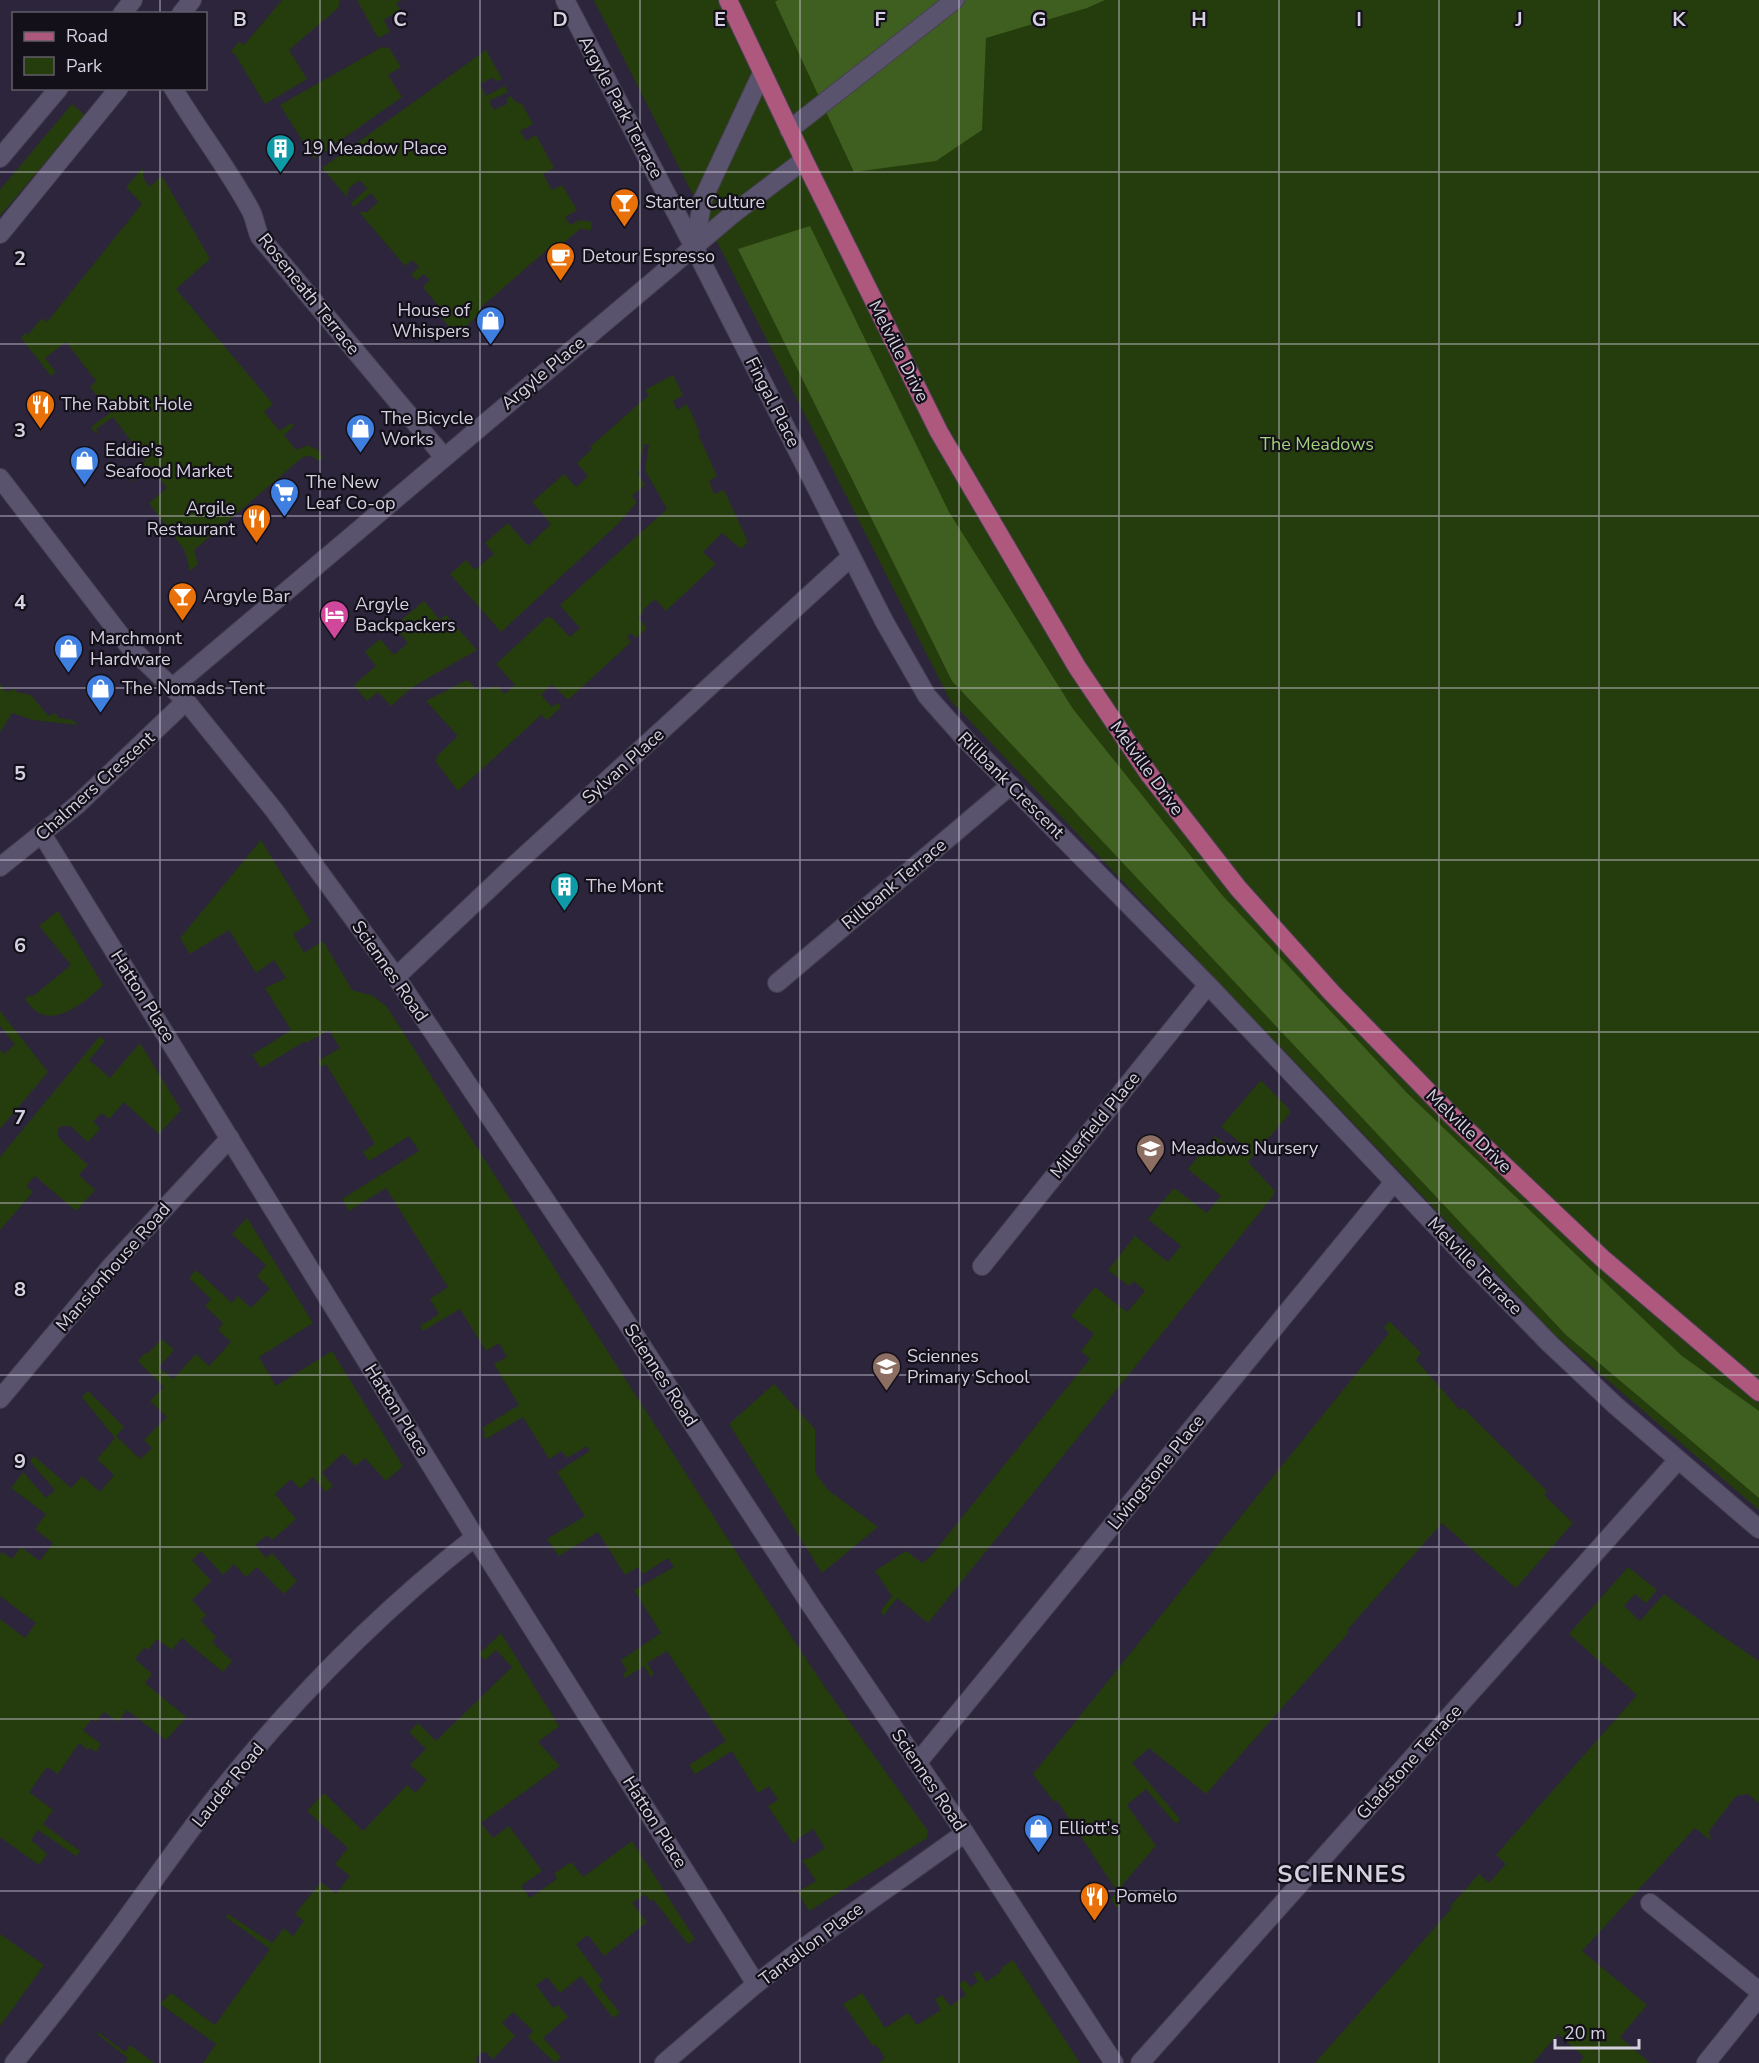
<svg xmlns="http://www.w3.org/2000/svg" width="1759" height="2063" font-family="'Nunito Sans',sans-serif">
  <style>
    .green { fill: #253d0c }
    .forest { fill: #3e5f1f }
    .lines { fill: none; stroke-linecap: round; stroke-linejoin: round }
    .street-casing { stroke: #474053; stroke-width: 20 }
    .primary-casing { stroke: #474053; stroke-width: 20 }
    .street { stroke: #5a536d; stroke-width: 18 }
    .primary { stroke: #ae587d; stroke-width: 18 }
    .grid { fill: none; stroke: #d5d1e0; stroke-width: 1.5; stroke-opacity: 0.55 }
    .labels { text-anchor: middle; stroke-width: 4.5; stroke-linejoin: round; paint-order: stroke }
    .street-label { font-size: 18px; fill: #d5d1e0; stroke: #13101a }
    .poi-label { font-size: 18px; fill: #d5d1e0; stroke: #13101a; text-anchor: start }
    .park-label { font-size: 18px; fill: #a2d379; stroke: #13101a }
    .district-label { font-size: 24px; font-weight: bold; letter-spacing: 1.5px; fill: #d5d1e0; stroke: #13101a }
    .grid-label { font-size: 20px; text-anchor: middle; font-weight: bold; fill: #d5d1e0; stroke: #13101a; stroke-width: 4.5; stroke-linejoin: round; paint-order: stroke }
  </style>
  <rect width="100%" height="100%" fill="#2c253c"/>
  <g class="green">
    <path d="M282 0H340L338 8 289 50 307 79 265 104 236 56 231 51 239 42 244 45Z"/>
    <path d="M357 0H402L396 3 400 10 384 20 390 32 378 38Z"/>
    <path d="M594 0H1759V1510L1555 1335 950 700Z"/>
    <path d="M382 47 389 48 401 67 388 75 402 97 314 159 280 105Z"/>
    <path d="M486 50 502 79 498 81 492 78 480 84 486 96 505 86 508 92 489 101 494 110 507 104V98L511 96 514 101 522 104 533 124 520 131 526 141 536 135 554 168 543 174 552 190 562 185 577 210 565 217 570 225 580 220 592 222 591 230 580 229 552 253 548 249 480 308 483 311 456 335 437 312 441 309 423 287 430 280 424 274 416 280 411 274 419 267 412 260 405 266 359 212H367L378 202 371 193 354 207 351 203 367 189 360 180 349 188 347 197 322 168Z"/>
    <path d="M72 104 85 115 0 216V190Z"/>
    <path d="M143 168V177L149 187 162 176 210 259 176 289 273 404 264 412 280 431 291 423 294 426 284 435 296 450 309 445 313 449 315 447 323 457 319 461 311 456 303 457 194 550 198 564 190 571 185 551 149 503 167 488 149 465 133 477 135 480 133 482 128 475 146 461 113 417 96 429 98 432 96 434 91 427 110 413 90 387 96 381 66 342 45 358 56 372 51 376 21 338 25 333 28 335 42 318 47 322 142 204 126 187Z"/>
    <path d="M673 375 683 395 673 401 677 410 687 404 700 433 698 434 717 476 709 481 714 494 724 490 748 542 741 549 722 533 703 552 716 564 666 611 655 599 643 610 644 612 638 618 647 628 636 638 631 633 627 637 631 642 568 700 552 684 541 695 552 707 558 703 561 707 547 720 541 715 458 791 436 762 437 756 458 736 426 701 467 680 478 690 497 686 505 694 515 685 496 664 547 617 552 618 570 637 580 628 560 605 667 509 645 470 649 445 644 444 638 474 645 485 632 496 637 502 618 524 501 632 450 574 466 560 475 570 494 554 485 543 508 523 528 546 551 524 532 502 564 474 576 487 588 476 577 463 592 449 590 447 649 395 645 390Z"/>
    <path d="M424 601 440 620 446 615 477 650 414 686 391 706 378 692 367 701 354 685 376 666 365 652 380 639 394 655 408 643 394 626Z"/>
    <path d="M0 684 6 692 14 689 17 692 31 695 48 716 55 713 59 718 72 720 78 725 33 720 12 713 0 732Z"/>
    <path d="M261 840 311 922 293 934 304 953 323 941 352 990 373 996 387 1007 749 1572 824 1686 928 1831 927 1838 809 1911 798 1892 816 1881 802 1860 810 1858 825 1848 813 1829 799 1838 793 1844 768 1806 778 1800 769 1786 758 1793 732 1751 695 1774 689 1765 726 1741 667 1651 647 1663 654 1674 651 1677 644 1666 625 1678 623 1674 627 1671 621 1660 661 1633 634 1590 674 1567 668 1558 643 1574 638 1567 625 1575 598 1532 559 1556 547 1539 585 1516 557 1472 590 1451 587 1446 567 1458 562 1451 549 1459 523 1417 486 1439 483 1435 485 1433 482 1428 519 1405 494 1364 507 1357 499 1343 486 1351 460 1309 423 1331 420 1326 439 1314 430 1299 448 1287 386 1188 349 1211 342 1199 419 1151 409 1136 369 1161 363 1152 375 1144 326 1064 321 1067 318 1061 340 1048 329 1030 306 1043 305 1041 261 1068 252 1055 291 1030 265 988 286 978 274 960 256 973 229 930 190 954 180 938Z"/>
    <path d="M58 911 103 985C89 998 61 1024 39 1013 33 1010 29 1004 25 999L30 995 32 997 71 965 39 926Z"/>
    <path d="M0 1011 48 1072 0 1129V1050L4 1054 15 1044 0 1026Z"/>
    <path d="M100 1036 105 1041 89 1060 110 1078 140 1043 181 1110 159 1134 124 1102 109 1119 102 1113 93 1121 100 1129 88 1142 70 1126H60L57 1133 59 1138 88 1165 79 1175 95 1190 76 1211 35 1176 26 1186 33 1192 0 1230V1157Z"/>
    <path d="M1261 1080 1289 1109 1290 1113 1248 1162 1275 1191 1273 1196 928 1623 897 1598 883 1616 881 1611 892 1596 875 1571 906 1551 922 1563 930 1557 1090 1359 1081 1351 1094 1334 1071 1316 1095 1287 1127 1312 1145 1291 1134 1281 1129 1286 1108 1270 1135 1236 1168 1262 1181 1246 1148 1219 1174 1188 1207 1213 1221 1196 1188 1169 1215 1136 1236 1153 1243 1145 1221 1127Z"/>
    <path d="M247 1218 313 1323 259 1357 276 1386 332 1351 403 1466 386 1481 365 1458 355 1466 343 1453 322 1473 333 1486 326 1492 313 1477 300 1489 291 1479 275 1494 296 1519 272 1540 267 1535 255 1545 266 1558 272 1553 297 1581 284 1594 257 1567 246 1577 234 1564 223 1575 201 1551 192 1560 211 1581 192 1600 206 1615 201 1621 216 1637 212 1642 232 1661 223 1672 182 1638 172 1650 157 1639 148 1650 144 1648 135 1659 152 1674 145 1683 186 1717 166 1740 127 1710 118 1722 104 1712 96 1722 92 1719 83 1730 101 1744 96 1752 90 1748 88 1750 79 1743 58 1774 47 1767 29 1792 53 1810 43 1824 80 1851 76 1856 38 1830 31 1840 47 1854 39 1865 0 1837V1619L25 1638 36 1623 0 1596V1555L2 1552 12 1559 21 1547 40 1561 53 1543 35 1529 46 1514 11 1488 23 1472 46 1498 55 1490 30 1461 34 1456 71 1488 82 1476 100 1492 114 1475 97 1459 115 1438 82 1397 88 1391 124 1427 116 1436 140 1459 152 1448 144 1440 167 1417 150 1401 164 1387 138 1361 145 1353 147 1354 162 1339 174 1350 159 1367 173 1379 196 1354 209 1366 231 1342 218 1330 223 1323 205 1306 211 1299 189 1278 196 1270 232 1303 238 1296 251 1308 270 1289 257 1276 266 1265 232 1234Z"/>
    <path d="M1389 1321 1421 1353 1416 1360 1460 1410 1463 1408 1547 1491 1544 1495 1573 1523 1516 1588 1442 1523 1347 1630 1349 1632 1206 1794 1149 1748 1132 1763 1180 1819 1176 1824 1146 1789 1127 1805 1156 1846 1123 1884 1122 1891 1124 1899 1117 1908 1111 1899 1116 1892 1115 1888 1058 1802 1056 1800 1054 1802 1033 1774 1389 1333 1384 1328Z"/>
    <path d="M774 1384 815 1429V1473L828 1490 878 1527 822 1573 729 1424Z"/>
    <path d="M1628 1567 1657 1590 1646 1603 1635 1594 1624 1606 1640 1621 1664 1594 1716 1632 1759 1661V1803L1748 1794 1736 1796 1709 1831 1711 1841 1695 1828 1582 1951 1647 2005 1620 2037 1650 2063H1579L1584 2057 1558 2034 1533 2063H1315L1452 1908 1450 1906 1479 1874 1489 1883 1506 1864 1496 1855 1637 1695 1569 1634Z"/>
    <path d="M501 1633 559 1726 538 1742 560 1766 481 1823 493 1838 509 1826 542 1871 521 1886 530 1898 557 1879 554 1874 571 1862 583 1877 632 1841 695 1939 688 1944 653 1899 650 1901 645 1894 632 1903 647 1922 604 1956 588 1935 576 1944 603 1981 598 1985 620 2013 613 2018 581 1976 560 1993 547 1977 536 1985 553 2008 558 2005 568 2017 543 2038 561 2057 555 2063 528 2037 533 2031 513 2012 502 2023 515 2036 493 2059 486 2052 480 2053 476 2059 477 2063H203L216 2044 160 2004 171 1993 215 2025 270 1949 226 1917 228 1914 272 1943 284 1928 293 1936 304 1921 295 1914 321 1882 336 1894 350 1876 335 1864 348 1848 307 1811 324 1793 363 1831 407 1785 415 1793 427 1780 410 1765 426 1749 409 1732 418 1723 436 1741 512 1667 496 1650 485 1660 479 1654Z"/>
    <path d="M0 1934 44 1965 0 2026Z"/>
    <path d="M1013 1960 1080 2063H879L885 2058 876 2045 873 2046 843 2004 862 1993 885 2028 908 2013 917 2025 941 2010 935 1999 942 1995 950 2006 966 1995 959 1984 965 1980 970 1987 978 1982 973 1974 979 1971 986 1982 1002 1971 1001 1968Z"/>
    <path d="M98 2032 125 2052 130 2045 154 2063H125L128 2058 97 2034Z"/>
  </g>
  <g class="forest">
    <path d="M778 0H1105L1087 8 986 38 982 130 936 161 854 172 775 2Z"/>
    <path d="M810 226 949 512 1073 709 1222 895 1406 1092 1682 1356 1759 1411V1498L1566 1335 952 681 738 249Z"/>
  </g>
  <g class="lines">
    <defs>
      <g id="street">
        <path d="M565 0 694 247 884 621 927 696 966 740 1208 985 1471 1263 1550 1344 1616 1406 1759 1529"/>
        <path d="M122 14 133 0"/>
        <path d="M181 14 192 0"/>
        <path d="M173 88C198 130 228 168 251 211 255 219 256 229 260 237L444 457"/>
        <path d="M789 130 955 0"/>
        <path d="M0 158 59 88"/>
        <path d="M0 234 119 88"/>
        <path d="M694 247 703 199 762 73"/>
        <path d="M0 478 128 645 186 701 274 810 396 977 593 1271 810 1604 965 1833 1114 2063"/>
        <path d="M173 687 734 213 804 160"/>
        <path d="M42 834 475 1537 756 1984"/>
        <path d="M0 867 77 805 186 701"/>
        <path d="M396 977 508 871 851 557"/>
        <path d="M777 983 1011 785"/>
        <path d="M982 1266 1208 985"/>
        <path d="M0 1399 113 1264 230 1138"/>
        <path d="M918 1762 1394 1182"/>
        <path d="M1650 1903 1759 1991"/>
        <path d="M14 2063C41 2029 69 1995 95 1960 134 1910 169 1857 208 1807 286 1707 376 1615 475 1537"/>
        <path d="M664 2063 756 1984 799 1951 965 1833"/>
        <path d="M1140 2063 1678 1460"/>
        <path d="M1706 2063 1759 1997"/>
      </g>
      <path id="primary" d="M728 0 804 160 939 432 1077 667 1149 774 1238 888 1332 993 1452 1116 1602 1258 1759 1392"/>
    </defs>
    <use href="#street" class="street-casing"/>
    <use href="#primary" class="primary-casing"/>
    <use href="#street" class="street"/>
    <use href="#primary" class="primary"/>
  </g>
  <path class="grid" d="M160 0V14M320 0V2063M480 0V2063M640 0V2063M800 0V2063M959 0V2063M1119 0V2063M1279 0V2063M1439 0V2063M1599 0V2063M160 88V2063M0 172H1759M0 344H1759M0 516H1759M0 688H1759M0 860H1759M0 1032H1759M0 1203H1759M0 1375H1759M0 1547H1759M0 1719H1759M0 1891H1759"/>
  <defs>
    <symbol id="building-pin" viewBox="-11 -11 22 30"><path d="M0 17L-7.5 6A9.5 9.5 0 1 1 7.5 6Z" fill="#0f9aa8" stroke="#13101a"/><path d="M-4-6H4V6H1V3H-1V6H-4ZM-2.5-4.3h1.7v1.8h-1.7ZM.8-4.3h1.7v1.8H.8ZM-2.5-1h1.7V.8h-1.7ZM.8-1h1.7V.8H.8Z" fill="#fff"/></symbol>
    <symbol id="bar-pin" viewBox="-11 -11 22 30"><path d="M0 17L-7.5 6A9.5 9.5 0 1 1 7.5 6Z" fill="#e8710a" stroke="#13101a"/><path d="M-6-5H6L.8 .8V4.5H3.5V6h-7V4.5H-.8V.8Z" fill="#fff"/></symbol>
    <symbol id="cafe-pin" viewBox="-11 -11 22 30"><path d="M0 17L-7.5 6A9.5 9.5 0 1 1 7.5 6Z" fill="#e8710a" stroke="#13101a"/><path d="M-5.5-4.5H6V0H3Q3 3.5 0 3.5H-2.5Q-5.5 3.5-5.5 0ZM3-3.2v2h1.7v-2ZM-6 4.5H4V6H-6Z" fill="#fff"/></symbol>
    <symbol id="shop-pin" viewBox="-11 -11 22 30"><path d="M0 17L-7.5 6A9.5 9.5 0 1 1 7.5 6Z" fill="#3f7fe0" stroke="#13101a"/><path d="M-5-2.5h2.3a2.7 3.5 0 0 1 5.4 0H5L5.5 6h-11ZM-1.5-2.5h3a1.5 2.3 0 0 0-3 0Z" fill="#fff"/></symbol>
    <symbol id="restaurant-pin" viewBox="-11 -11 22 30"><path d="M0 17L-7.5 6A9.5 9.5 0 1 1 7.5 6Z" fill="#e8710a" stroke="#13101a"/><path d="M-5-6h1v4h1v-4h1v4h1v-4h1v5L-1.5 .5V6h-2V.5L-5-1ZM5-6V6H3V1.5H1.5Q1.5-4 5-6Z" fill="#fff"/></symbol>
    <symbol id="supermarket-pin" viewBox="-11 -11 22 30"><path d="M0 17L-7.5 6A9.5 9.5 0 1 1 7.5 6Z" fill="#3f7fe0" stroke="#13101a"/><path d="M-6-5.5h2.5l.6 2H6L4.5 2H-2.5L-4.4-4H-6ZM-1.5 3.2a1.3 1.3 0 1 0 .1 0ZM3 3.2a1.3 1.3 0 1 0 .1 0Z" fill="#fff"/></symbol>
    <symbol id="hotel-pin" viewBox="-11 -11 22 30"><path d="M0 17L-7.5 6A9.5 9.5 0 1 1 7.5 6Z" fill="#d1479c" stroke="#13101a"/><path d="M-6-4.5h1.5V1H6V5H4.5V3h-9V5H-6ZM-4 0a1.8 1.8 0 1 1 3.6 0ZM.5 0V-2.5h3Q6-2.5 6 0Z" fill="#fff"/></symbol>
    <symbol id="school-pin" viewBox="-11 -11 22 30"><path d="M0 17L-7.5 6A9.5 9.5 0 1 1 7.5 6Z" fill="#8d6e63" stroke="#13101a"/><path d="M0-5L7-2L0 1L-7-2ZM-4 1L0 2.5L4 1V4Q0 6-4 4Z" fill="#fff"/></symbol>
  </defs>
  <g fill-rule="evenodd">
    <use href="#building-pin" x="264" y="132" width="33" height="45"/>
    <use href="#bar-pin" x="608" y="186" width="33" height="45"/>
    <use href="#cafe-pin" x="544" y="240" width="33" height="45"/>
    <use href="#shop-pin" x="474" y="304" width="33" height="45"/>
    <use href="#restaurant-pin" x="24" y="388" width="33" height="45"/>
    <use href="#shop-pin" x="344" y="412" width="33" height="45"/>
    <use href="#shop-pin" x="68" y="444" width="33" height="45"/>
    <use href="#supermarket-pin" x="268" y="476" width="33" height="45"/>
    <use href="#restaurant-pin" x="240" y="502" width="33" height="45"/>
    <use href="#bar-pin" x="166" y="580" width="33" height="45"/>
    <use href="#hotel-pin" x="318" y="598" width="33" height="45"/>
    <use href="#shop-pin" x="52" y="632" width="33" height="45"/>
    <use href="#shop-pin" x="84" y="672" width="33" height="45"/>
    <use href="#building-pin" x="548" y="870" width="33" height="45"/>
    <use href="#school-pin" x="1134" y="1132" width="33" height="45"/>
    <use href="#school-pin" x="870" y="1350" width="33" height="45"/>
    <use href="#shop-pin" x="1022" y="1812" width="33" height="45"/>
    <use href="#restaurant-pin" x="1078" y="1880" width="33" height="45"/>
  </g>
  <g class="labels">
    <g class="street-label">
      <text transform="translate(621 107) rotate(62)" y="6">Argyle Park Terrace</text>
      <text transform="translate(309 294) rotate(51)" y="6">Roseneath Terrace</text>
      <text transform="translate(899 351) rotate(63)" y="6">Melville Drive</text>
      <text transform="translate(543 373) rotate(-40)" y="6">Argyle Place</text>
      <text transform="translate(773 402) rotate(63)" y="6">Fingal Place</text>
      <text transform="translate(623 766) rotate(-42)" y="6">Sylvan Place</text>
      <text transform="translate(1147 768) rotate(54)" y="6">Melville Drive</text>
      <text transform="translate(1011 785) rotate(45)" y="6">Rillbank Crescent</text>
      <text transform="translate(95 786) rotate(-42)" y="6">Chalmers Crescent</text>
      <text transform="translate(894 884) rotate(-40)" y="6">Rillbank Terrace</text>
      <text transform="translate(390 971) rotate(55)" y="6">Sciennes Road</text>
      <text transform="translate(143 996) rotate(58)" y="6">Hatton Place</text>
      <text transform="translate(1095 1125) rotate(-51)" y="6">Millerfield Place</text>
      <text transform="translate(1469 1131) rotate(44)" y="6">Melville Drive</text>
      <text transform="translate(1475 1266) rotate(46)" y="6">Melville Terrace</text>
      <text transform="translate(113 1267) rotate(-49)" y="6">Mansionhouse Road</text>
      <text transform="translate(661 1375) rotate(57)" y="6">Sciennes Road</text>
      <text transform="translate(397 1410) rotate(58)" y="6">Hatton Place</text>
      <text transform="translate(1156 1472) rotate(-51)" y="6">Livingstone Place</text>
      <text transform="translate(1409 1762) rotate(-48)" y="6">Gladstone Terrace</text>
      <text transform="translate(929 1780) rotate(56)" y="6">Sciennes Road</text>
      <text transform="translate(228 1785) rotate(-51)" y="6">Lauder Road</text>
      <text transform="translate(655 1822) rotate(58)" y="6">Hatton Place</text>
      <text transform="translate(811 1944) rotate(-37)" y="6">Tantallon Place</text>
    </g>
    <g class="poi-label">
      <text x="302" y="154">19 Meadow Place</text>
      <text x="645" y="208">Starter Culture</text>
      <text x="582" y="262">Detour Espresso</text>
      <text x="470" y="316" text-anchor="end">House of<tspan x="470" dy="21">Whispers</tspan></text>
      <text x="61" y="410">The Rabbit Hole</text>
      <text x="381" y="424">The Bicycle<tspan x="381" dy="21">Works</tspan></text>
      <text x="105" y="456">Eddie's<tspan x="105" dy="21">Seafood Market</tspan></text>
      <text x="306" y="488">The New<tspan x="306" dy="21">Leaf Co-op</tspan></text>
      <text x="235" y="514" text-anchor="end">Argile<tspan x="235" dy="21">Restaurant</tspan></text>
      <text x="203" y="602">Argyle Bar</text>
      <text x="355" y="610">Argyle<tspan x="355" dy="21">Backpackers</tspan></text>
      <text x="90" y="644">Marchmont<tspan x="90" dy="21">Hardware</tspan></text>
      <text x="122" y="694">The Nomads Tent</text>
      <text x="586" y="892">The Mont</text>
      <text x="1171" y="1154">Meadows Nursery</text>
      <text x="907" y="1362">Sciennes<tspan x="907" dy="21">Primary School</tspan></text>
      <text x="1059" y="1834">Elliott's</text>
      <text x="1116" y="1902">Pomelo</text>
    </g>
    <g class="park-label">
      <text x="1317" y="450">The Meadows</text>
    </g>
    <g class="district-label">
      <text x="1342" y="1882">SCIENNES</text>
    </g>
  </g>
  <g class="grid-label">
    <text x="240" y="26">B</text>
    <text x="400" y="26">C</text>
    <text x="560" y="26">D</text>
    <text x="720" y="26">E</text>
    <text x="880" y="26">F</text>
    <text x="1039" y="26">G</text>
    <text x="1199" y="26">H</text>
    <text x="1359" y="26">I</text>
    <text x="1519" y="26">J</text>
    <text x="1679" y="26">K</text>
    <text x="20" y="265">2</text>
    <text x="20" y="437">3</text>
    <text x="20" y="609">4</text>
    <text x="20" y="780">5</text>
    <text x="20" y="952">6</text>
    <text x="20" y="1124">7</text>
    <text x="20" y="1296">8</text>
    <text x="20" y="1468">9</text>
  </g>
  <rect x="12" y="12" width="195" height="78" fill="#13101a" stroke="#615d69" stroke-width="1.5"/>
  <rect x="24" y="32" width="30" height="9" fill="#ae587d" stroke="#615d69" stroke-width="1.5"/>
  <text x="66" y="42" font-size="18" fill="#d5d1e0">Road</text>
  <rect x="24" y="57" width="30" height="18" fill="#253d0c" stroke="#615d69" stroke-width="1.5"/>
  <text x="66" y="72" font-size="18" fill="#d5d1e0">Park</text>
  <path d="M1555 2039v9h84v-9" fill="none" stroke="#d5d1e0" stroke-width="3"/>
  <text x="1564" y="2039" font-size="18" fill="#d5d1e0" stroke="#13101a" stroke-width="4.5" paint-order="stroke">20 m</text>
</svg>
